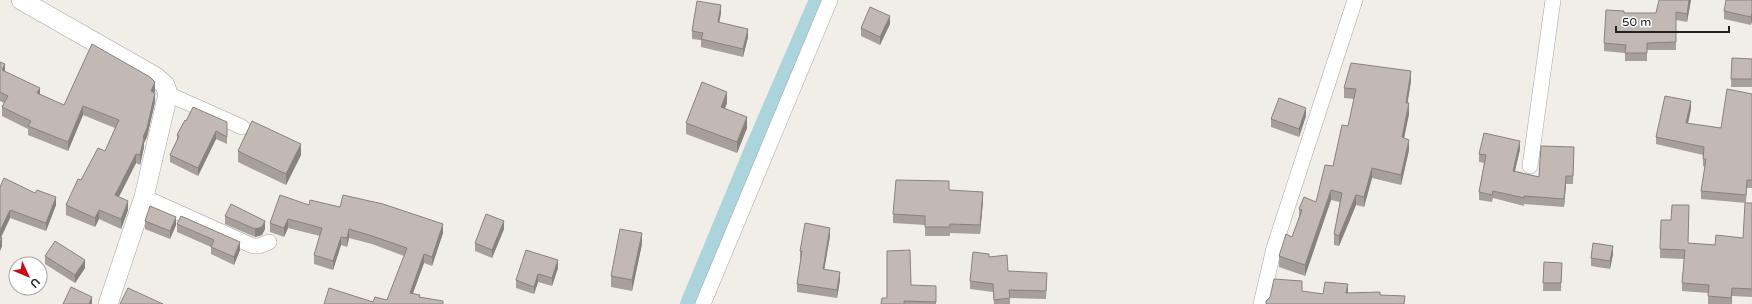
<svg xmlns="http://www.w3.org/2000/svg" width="1752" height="304" font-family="'Varela Round',sans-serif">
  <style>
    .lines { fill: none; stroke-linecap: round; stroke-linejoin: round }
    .canal { stroke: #abd4dc; stroke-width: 16 }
    .minor-casing { stroke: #a5a5a5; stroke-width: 16 }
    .tertiary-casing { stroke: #a5a5a5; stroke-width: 20 }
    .minor { stroke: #fff; stroke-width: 15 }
    .tertiary { stroke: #fff; stroke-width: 19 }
    .wall { fill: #a79f9c }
    .shaded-wall { fill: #88827f }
    .building { fill: #c2b9b5; stroke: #88827f }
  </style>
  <rect width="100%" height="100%" fill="#f1eee8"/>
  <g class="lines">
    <path class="canal" d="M688 304 752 150 817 0"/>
    <defs>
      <g id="minor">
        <path d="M168 94 242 127"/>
        <path d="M1530 166 1553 0"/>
        <path d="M144 197 253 246H259L269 242"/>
        <path d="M703 304 830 0"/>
        <path d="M1261 304 1274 248 1355 0"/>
      </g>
      <path id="tertiary" d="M21 0 156 77 165 85 168 94 144 197 108 304"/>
    </defs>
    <use href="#minor" class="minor-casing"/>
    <use href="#tertiary" class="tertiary-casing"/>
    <use href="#minor" class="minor"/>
    <use href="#tertiary" class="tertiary"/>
  </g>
  <g class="wall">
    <path d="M1691 0 1687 22 1676 20V50H1647V61H1625V53L1604 51V43L1624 13H1656Z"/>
    <path d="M1752 0 1751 25 1724 19V11Z"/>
    <path d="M721 13 719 22 748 37 743 57 701 47V40L692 39V31Z"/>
    <path d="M890 24 880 45 861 36V28Z"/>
    <path d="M1732 58 1752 59V87H1731Z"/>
    <path d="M0 62 5 71 40 95 64 105 155 91 154 93 155 102 147 137 144 143V147L140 165 136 163 119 197 128 210 124 221 121 229 99 219 95 227 66 215V205L81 180 105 151 115 128 83 115 68 151 28 135V129L2 116V107L4 103 0 101Z"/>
    <path d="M1411 81 1407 103 1409 114 1404 138 1409 150 1401 185 1372 178 1364 207 1356 205 1339 246 1334 245V234L1340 202 1331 200 1305 276 1279 267V256L1292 237 1299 217V209L1316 202 1333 166 1348 126 1354 99 1344 98V88Z"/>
    <path d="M1752 94V188H1747L1746 203 1701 199V191L1705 167 1703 166V155L1656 144V137L1691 109 1688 124 1721 128Z"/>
    <path d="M727 103 725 108 747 128 737 153 686 134V123Z"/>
    <path d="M1306 116 1299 137 1271 127V119Z"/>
    <path d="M186 121 227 122V144L216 139 198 176 170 162V155L177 140V135Z"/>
    <path d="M1574 147 1573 184H1566L1564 207 1524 204V206L1493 198 1492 202 1479 200V192L1484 163 1479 162V154L1520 149 1515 171 1539 177Z"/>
    <path d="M238 151 301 155 286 185 238 162Z"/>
    <path d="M0 187 56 205 46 231 10 218 1 238 2 246 0 251Z"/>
    <path d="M949 190 983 201 980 234 950 233V236H925V225L893 223V214Z"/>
    <path d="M1752 203V297L1732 296V304H1708V293L1682 291V283L1684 259 1660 258V249L1671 220 1689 214 1688 243 1715 245 1743 238Z"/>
    <path d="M309 205 443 233 432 266 424 263 413 293 420 297 443 304 373 302 387 300 404 256 372 244 349 238 347 247 341 245 333 270 314 264V255L320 236 288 228 284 237 270 232V223Z"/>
    <path d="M225 216 265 229 262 235 255 237 225 224Z"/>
    <path d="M145 221 176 225 170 239 145 229Z"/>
    <path d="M177 224 240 250 234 265 211 254V247L177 232Z"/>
    <path d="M504 229 492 258 475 251V243Z"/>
    <path d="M830 236 824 270 840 280 837 298 797 292V284L801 259H800V251Z"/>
    <path d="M642 244 632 291 611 287V276Z"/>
    <path d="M1613 254 1610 269 1591 266V258Z"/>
    <path d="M45 256 85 268 75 283 45 264Z"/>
    <path d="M989 257 1008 271 1047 280 1046 299 1010 298V304H994L993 292 970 289V281Z"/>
    <path d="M1544 262 1562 263 1561 291H1543Z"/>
    <path d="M558 268 552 286 538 282 534 294 516 288V280Z"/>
    <path d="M911 285 936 294V304H881L887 298Z"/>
  </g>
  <g class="shaded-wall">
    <path d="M1689 0H1691L1687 22V14Z"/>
    <path d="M721 5V13L718 30V22Z"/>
    <path d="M1752 13V21L1751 25V17Z"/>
    <path d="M890 16V24L880 45V37Z"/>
    <path d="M748 29V37L743 57V49Z"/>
    <path d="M5 64V74L2 70Z"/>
    <path d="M1411 71V81L1406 113V103Z"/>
    <path d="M155 82V91L151 100V91Z"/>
    <path d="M40 88V98L37 93Z"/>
    <path d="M727 92V103L721 118V107Z"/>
    <path d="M155 93V102L147 137 144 143V147L140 165V155L143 137Z"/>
    <path d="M1691 101V109L1686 131V123Z"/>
    <path d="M1409 103V114L1402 148V137Z"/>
    <path d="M83 106V115L68 151V142Z"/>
    <path d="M1306 108V116L1299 137V129Z"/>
    <path d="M747 117V128L737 153V142Z"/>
    <path d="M216 131V139L198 176V168Z"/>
    <path d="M1409 140V150L1401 185V175Z"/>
    <path d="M1520 141V149L1513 179V171Z"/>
    <path d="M301 144V155L286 185V174Z"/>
    <path d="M136 154V163L115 204V195Z"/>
    <path d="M1372 168V178L1364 207V197Z"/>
    <path d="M1566 176V184L1564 207V199Z"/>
    <path d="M1331 190V200L1305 276V265Z"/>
    <path d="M983 192V201L980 234V225Z"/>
    <path d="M1356 195V205L1339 246V236Z"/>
    <path d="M56 197V205L46 231V223Z"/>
    <path d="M128 201V210L124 221 121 229V219Z"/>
    <path d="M10 210V218L0 239V231Z"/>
    <path d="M99 210V219L95 227V218Z"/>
    <path d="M176 217V225L170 239V231Z"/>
    <path d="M288 219V228L284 237V228Z"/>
    <path d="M265 221V229L262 235 255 237V229Z"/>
    <path d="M504 221V229L492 258V250Z"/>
    <path d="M443 224V233L432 266V257Z"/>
    <path d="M830 228V236L823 277V269Z"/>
    <path d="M349 229V238L347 247V238Z"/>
    <path d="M642 233V244L632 291V280Z"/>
    <path d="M341 237V245L333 270V261Z"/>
    <path d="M2 238V246L0 251V243Z"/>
    <path d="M240 242V250L234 265V257Z"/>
    <path d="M1613 246V254L1610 269V261Z"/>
    <path d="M424 254V263L410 301V293Z"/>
    <path d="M85 260V268L75 283V275Z"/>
    <path d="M558 260V268L552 286V278Z"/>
    <path d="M840 272V280L837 298V290Z"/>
    <path d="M538 274V282L534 294V287Z"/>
    <path d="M1348 284V293H1346Z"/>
    <path d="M1732 288V296L1731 304V298Z"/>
    <path d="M92 297V304H89Z"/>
  </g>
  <g class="building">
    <path d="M1659 0H1689L1687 14 1676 12V42L1647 43V53H1625L1626 45 1604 43 1606 10 1624 11V13H1656Z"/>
    <path d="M1726 0H1752V13L1751 17 1724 11Z"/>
    <path d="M697 1 721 5 718 22 748 29 743 49 701 39 703 33 692 31Z"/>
    <path d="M870 7 890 16 880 37 861 28Z"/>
    <path d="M92 44 150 77 155 82 151 91 155 93 147 128 143 137 144 138 140 155 136 154 115 195 128 201 124 212 121 219 99 210 95 218 66 205 78 179 81 180 98 148 105 151 119 120 83 106 68 142 28 126 31 121 2 107 8 96 0 92V62L5 64 2 70 40 88 37 93 64 105Z"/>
    <path d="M1732 58 1752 59V79H1731Z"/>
    <path d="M1351 63 1411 71 1406 103H1409L1402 137 1409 140 1401 175 1372 168 1364 197 1356 195 1339 236 1334 234 1342 193 1331 190 1305 265 1279 256 1286 234 1292 237 1302 210 1299 209 1304 197 1316 202 1325 165 1333 166 1342 125 1348 126 1356 89 1344 88Z"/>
    <path d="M702 82 727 92 721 107 747 117 737 142 686 123Z"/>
    <path d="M1727 89 1752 94V180H1747L1746 195 1701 191 1706 159H1703L1704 147 1656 137 1665 96 1691 101 1686 123 1721 128Z"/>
    <path d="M1279 98 1306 108 1299 129 1271 119Z"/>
    <path d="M193 107 227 122V137L216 131 198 168 170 155 179 136 177 135 185 120 186 121Z"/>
    <path d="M252 121 301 144 286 174 238 151Z"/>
    <path d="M1484 133 1520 141 1513 171 1539 177 1541 146 1574 147 1573 176H1566L1564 199 1524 196V198L1493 191 1492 195 1479 192 1486 155 1479 154Z"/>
    <path d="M4 178 35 193 37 190 56 197 46 223 10 210 0 231V187Z"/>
    <path d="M896 180 949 181V190L983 192 980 225 950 224V227H925V216L893 214Z"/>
    <path d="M280 195 309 205 310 200 340 207 343 195 383 204 443 224 432 257 424 254 410 293 420 295 419 297 443 301V304H324L329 288 373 302 375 297 387 300 407 248 372 236 349 229 347 238 341 237 333 261 314 255 322 228 288 219 284 228 270 223Z"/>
    <path d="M1745 203H1752V289L1732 288 1731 298 1708 296 1709 285 1682 283 1685 250 1660 249 1661 220H1671L1672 205H1689L1688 243 1715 245 1716 235 1743 238Z"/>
    <path d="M231 204 265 221 262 227 255 229 225 216Z"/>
    <path d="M150 206 176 217 170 231 145 221Z"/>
    <path d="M486 214 504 221 492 250 475 243Z"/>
    <path d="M181 216 240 242 234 257 211 247 214 240 177 224Z"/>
    <path d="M805 223 830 228 823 269 840 272 837 290 797 284 802 251H800Z"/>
    <path d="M620 229 642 233 632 280 611 276Z"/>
    <path d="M0 237 2 238 0 243Z"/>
    <path d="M55 241 85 260 75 275 45 256Z"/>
    <path d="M1593 243 1613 246 1610 261 1591 258Z"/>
    <path d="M526 250 558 260 552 278 538 274 534 287 516 280Z"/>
    <path d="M910 250 911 285 936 286V302L904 301V304H881L882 298H887V251Z"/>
    <path d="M973 252 989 254V257L1007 255 1008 271 1047 273 1046 291 1009 290 1010 298 994 300 993 284 970 281Z"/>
    <path d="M1544 262 1562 263 1561 283H1543Z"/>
    <path d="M1274 279 1302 281V291L1323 294 1325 282 1348 284 1346 293 1380 292V295L1405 296 1404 304H1266V301L1270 297Z"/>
    <path d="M71 287 92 297 89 304H63Z"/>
    <path d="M128 288 163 304H120Z"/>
  </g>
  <g transform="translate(28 276) rotate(134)"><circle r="19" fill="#ffffff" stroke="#a6a6a6"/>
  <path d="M0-3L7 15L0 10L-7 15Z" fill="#c90915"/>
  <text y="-6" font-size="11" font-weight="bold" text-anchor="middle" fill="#212121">U</text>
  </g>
  <path d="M1616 26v6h113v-6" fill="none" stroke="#212121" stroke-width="2"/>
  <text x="1622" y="26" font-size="12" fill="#212121" stroke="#ffffff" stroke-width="3" paint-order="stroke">50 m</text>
</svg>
